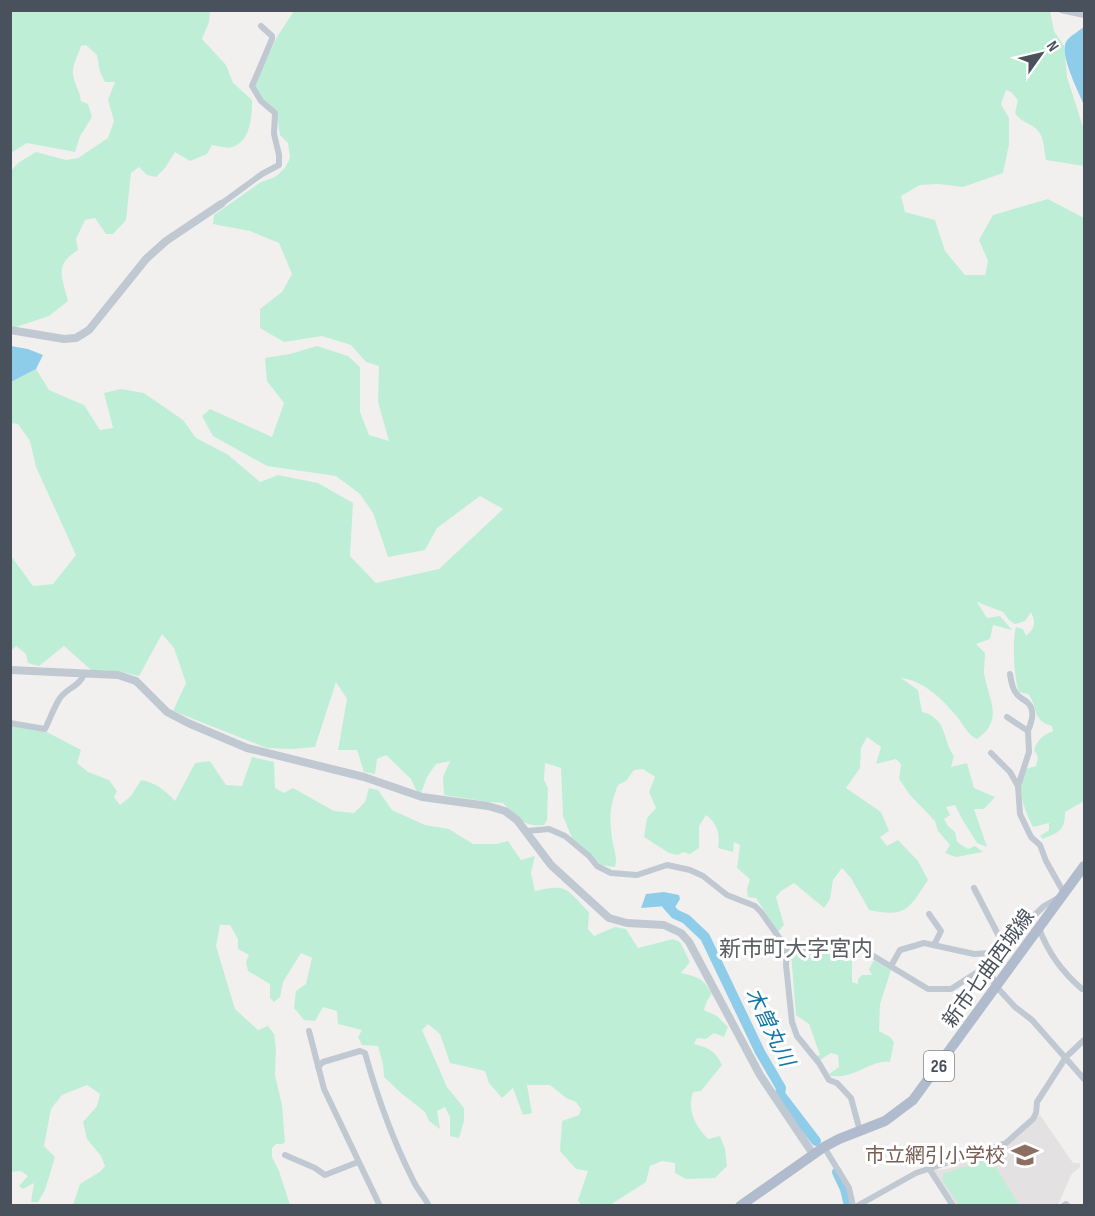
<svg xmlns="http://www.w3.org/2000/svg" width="1095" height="1216" font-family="'Sofia Sans Condensed','Noto Sans JP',sans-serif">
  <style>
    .education { fill: #e3e1e1 }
    .green { fill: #bfeed6 }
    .water { fill: #8ecde9 }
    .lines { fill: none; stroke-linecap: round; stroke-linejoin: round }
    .river { stroke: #8ecde9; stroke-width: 10 }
    .minor { stroke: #c0c8d1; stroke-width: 6 }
    .tertiary { stroke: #c0c8d1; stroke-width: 8 }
    .primary { stroke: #b0bccd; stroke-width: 10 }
    .labels { text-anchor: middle; stroke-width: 6; stroke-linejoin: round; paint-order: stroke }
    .shield { fill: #fff; stroke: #7f858d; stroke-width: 1.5 }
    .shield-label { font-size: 18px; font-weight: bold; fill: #48515c }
    .street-label { font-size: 20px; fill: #48515c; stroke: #fff }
    .education-label { font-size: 20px; fill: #785e54; stroke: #fff; text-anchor: end }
    .water-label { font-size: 21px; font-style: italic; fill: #1078a7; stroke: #fff }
    .quarter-label { font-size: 22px; fill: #5c5f64; stroke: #fff }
  </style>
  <rect width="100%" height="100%" fill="#f2f0ef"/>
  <path class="education" d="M1040 1115 1073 1163H1080V1167L1071 1175 1058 1205H954L934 1174V1170L947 1169 1005 1146Z"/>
  <g class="green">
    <path d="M11 11H210L209 22 202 39 226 65 233 83 252 100C252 115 251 142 232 147 226 149 218 146 212 145L207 154 190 161 175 152 165 168 156 177 147 175 139 167 131 173 126 220 113 234H106L95 218 85 220 76 239 78 250C54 265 62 276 68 301L49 316 13 328 10 327 11 171 18 163 36 152 66 160 78 158 108 138 114 121 108 100 115 82H105L100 72 97 55 86 45 81 46C78 56 70 68 74 79 76 87 80 92 81 101L88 104 92 117 80 136 75 152 27 143 11 153Z"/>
    <path d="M294 11H1050L1054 31 1064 46 1067 77 1083 127H1084V166L1046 160C1044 150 1044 134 1035 128 1027 122 1020 121 1015 113L1018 100 1011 92 1006 90 1001 104 1009 118V144L1003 173 963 187 938 184 920 185 901 196 905 212 935 220 945 251 965 275H985L988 261 979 240 993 215 1048 199 1084 218V801L1065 812C1065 831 1059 832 1043 839L1040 836 1049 830V823L1033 827C1024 809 1015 787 1026 769L1036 766 1038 757 1034 750C1038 739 1043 735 1053 731L1052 726C1031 720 1039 708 1028 694L1019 692C1014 680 1012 640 1016 627L1023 629 1026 636C1035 628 1036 623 1031 612L1025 621 1015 624 1009 620 1003 612 977 602 987 618 1000 616 1012 630 993 625 990 639 976 644 985 653C985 660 984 667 984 673 988 699 1005 720 977 739 967 734 965 727 958 718 943 700 925 681 901 678L918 690 922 712C948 718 942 740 954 756L951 767 967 763 974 788 995 797 984 809H974L987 847 977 843 962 819 955 805 946 807 950 815 944 819 948 826 955 832 957 842 968 849 975 846 983 852 956 857 945 853 950 845 938 831 935 821 910 795 899 779 901 764 896 759 876 764 881 747 867 737 861 748 860 768 846 788 881 812 889 831 880 837 887 846 898 840 918 861 928 880C909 909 906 918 869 910L851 878 842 868 833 880 830 899 824 908 794 883 781 891 776 897 784 925 778 932 756 898 748 897 747 889 750 879 737 868 740 845 734 842 733 852 718 848C720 835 718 824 706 815L699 826V848L690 854 683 852 678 855 669 853 644 837 647 818 656 808 649 792 655 777 643 769 634 770 626 781 618 785C610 805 609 817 612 838 613 849 618 856 615 867L601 865 572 838 563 816 561 768 545 763 544 780 548 788 547 820 544 825C525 828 515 816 503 803L489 802 444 795 443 777 450 761 436 764 427 777 421 793 417 792 411 779 386 755 377 759 375 774 364 772 357 750H338L347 699 336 682 315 747 292 749 267 748 173 711 186 683 174 648 162 634 139 676 117 671 91 670 64 646 39 666 28 663 26 654 16 646 11 651V556L33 586 53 584 76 555 36 467 30 441 18 424 11 423V382L36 369 49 390 84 405 100 430 113 428 104 393 121 389 144 393 183 420 196 438 227 454 260 482 278 475 318 483 353 503 350 556 376 583 439 569 503 509 480 496 437 528 425 550 388 557 373 513 360 494 336 476 267 466 213 436 202 416 210 409 272 437 284 403 267 381 265 358 290 354 317 346 348 356 360 367V412L369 435 389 441 378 402 379 366 366 362 351 345 322 336 284 342 260 328V309L282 292 292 274 279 243 250 231 213 224 214 215 261 182 275 177 285 168 290 158 288 143 280 135 276 111 262 99 255 90V83L277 37Z"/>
    <path d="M11 725 45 731 81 750 77 763 88 772 109 780 117 791 114 797 120 805 131 796 141 780C156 783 165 790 175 801L195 763 210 761 226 785 242 786 252 757 274 762 275 788 284 793 293 788 334 811 354 813 365 802 369 788 378 790 392 810 425 825 449 829 473 844H496L508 841 521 860 535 856 531 873 535 891C568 883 566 889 589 912L588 929 594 936 615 927 626 929 638 948 673 939 680 942 690 962 681 973C699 977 702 978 712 993L707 1001 704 1010 717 1016 728 1027 724 1037 714 1033 706 1039 697 1038 694 1044C708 1048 715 1050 722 1065L701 1091 693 1092C687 1111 695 1125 708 1139L720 1136 725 1149 727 1166 715 1178 686 1179 675 1173V1163L662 1161 650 1166 646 1182 610 1205H581L578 1200 588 1171 576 1169 560 1151 562 1121 579 1115 581 1109 576 1102 566 1098 550 1085H527L532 1113 523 1115 513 1088 502 1098 489 1083 485 1071 450 1063 440 1034 428 1024 422 1030 447 1087 464 1108V1121L459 1138 450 1136V1117L445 1107 437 1111 440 1129 429 1121 425 1112 401 1093 384 1077 383 1064 378 1046 362 1045 358 1037 362 1030 338 1024 337 1011 323 1007 315 1021 304 1020 294 1008 296 991 306 984 312 958 301 953 283 982 280 997 274 1002 270 998V984L248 971 246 962 249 955 238 949V939L230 925H220L216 946 235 1009 258 1030 268 1026 274 1034 276 1049 275 1075 282 1105 285 1142 283 1144H276L272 1148V1157L279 1171 290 1205H73L80 1184 101 1171 105 1166 101 1156 87 1139 83 1122 97 1106 100 1094 87 1085 62 1095 51 1109 44 1146 55 1157 45 1190 38 1202H31L34 1183 23 1189 19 1186 28 1176 21 1171 11 1172Z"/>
    <path d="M836 950 852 954V982L858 984V979L862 975H872L869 969 874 960 891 970 880 1004 879 1031 890 1037 894 1042 890 1062C871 1059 856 1079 831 1076L829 1074 839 1067 838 1055 831 1053 820 1060 816 1056 820 1055 809 1024 796 1015 791 954 793 952Z"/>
    <path d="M990 1158 1019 1205H959L943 1181V1174Z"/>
  </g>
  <g class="water">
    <path d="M1084 26V105C1079 93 1059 54 1066 42 1069 36 1080 31 1084 26Z"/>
    <path d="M11 346 28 349 43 355 36 369 11 382Z"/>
    <path d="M664 892 679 895 680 899 674 909 667 906 641 908 646 894Z"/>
  </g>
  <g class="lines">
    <g class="river">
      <path d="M667 905 675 914 686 919 705 937 760 1052 781 1088 780 1094 816 1141"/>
      <path d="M837 1172 845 1189 849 1206"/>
    </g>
    <g class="minor">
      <path d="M1061 10 1084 15"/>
      <path d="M221 204 262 174 279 165V155L274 134 275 113 261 101 252 86 272 39V36L261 26"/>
      <path d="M1010 674C1011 681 1012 688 1016 693 1019 698 1024 699 1028 703 1036 711 1031 723 1028 731"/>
      <path d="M1007 717 1028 731 1029 752 1018 786 1020 814 1031 837 1040 845 1046 861 1064 893"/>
      <path d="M10 723 45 729C50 719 54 707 60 698 67 688 80 686 84 674"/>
      <path d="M991 753 1010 772 1018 786"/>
      <path d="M527 831 549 829 565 836 589 856 597 866 611 873 637 875 667 865 690 870 703 876 727 895 755 906 761 912 787 949 786 965 792 1022 797 1036 819 1063 829 1080 837 1083 851 1098 860 1131"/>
      <path d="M974 888 1002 942"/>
      <path d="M1058 898 1044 906 1018 931 990 953V964L994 984 1015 1007 1032 1020 1084 1079"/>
      <path d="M929 914 941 931 934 945"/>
      <path d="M1039 928C1048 953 1062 972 1082 989L1084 988"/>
      <path d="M787 949 851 946 862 949 928 989H951L990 964"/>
      <path d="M891 966 900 950 924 943 974 954 990 953"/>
      <path d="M309 1031 324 1089 380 1206"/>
      <path d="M318 1067 323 1062 360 1051 365 1053C377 1096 392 1138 412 1178 416 1188 424 1196 429 1206"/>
      <path d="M824 1147 849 1188 853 1206"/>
      <path d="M285 1155 315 1168 325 1175 358 1162"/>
      <path d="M930 1170 953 1206"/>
      <path d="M857 1206 916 1173 1006 1143 1033 1119 1036 1113 1037 1102 1066 1057 1084 1040"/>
      <path d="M1063 1206 1066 1204 1068 1206"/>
    </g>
    <g class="tertiary">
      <path d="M10 330 64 339 76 338 89 330 146 259 166 241 221 204"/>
      <path d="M10 670 118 675 136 681 167 712 188 723 247 748 364 777 422 797 488 806 505 811 517 820 551 865 609 918 627 923 664 925 681 933 689 942 760 1075 813 1154"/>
    </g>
    <path class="primary" d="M740 1206 824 1147 839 1139 885 1121 913 1100 1084 866"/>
  </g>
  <defs>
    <symbol id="school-bare" viewBox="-9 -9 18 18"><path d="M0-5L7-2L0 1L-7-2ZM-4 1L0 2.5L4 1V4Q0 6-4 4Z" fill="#8d6e63" stroke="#fff" stroke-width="2.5" paint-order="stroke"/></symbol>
  </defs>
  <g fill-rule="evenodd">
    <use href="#school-bare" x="1006" y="1136" width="38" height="38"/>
  </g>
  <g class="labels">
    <rect class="shield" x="924" y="1051" width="30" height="30" rx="4.5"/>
    <g class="shield-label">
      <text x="939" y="1072">26</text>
    </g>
    <g class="street-label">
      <text transform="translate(988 968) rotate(-54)" y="7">新市七曲西城線</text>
    </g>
    <g class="education-label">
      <text x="1005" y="1162">市立網引小学校</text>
    </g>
    <g class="water-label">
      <text transform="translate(770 1027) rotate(64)" y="7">木曽丸川</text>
    </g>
    <g class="quarter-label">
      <text x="796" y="956">新市町大字宮内</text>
    </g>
  </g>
  <rect width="1095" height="1216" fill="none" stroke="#48515c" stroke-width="24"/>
  <g transform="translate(1041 54) rotate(56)" stroke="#ffffff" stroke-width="4.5" paint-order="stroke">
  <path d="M0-4.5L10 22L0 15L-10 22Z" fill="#48515c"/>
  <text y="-9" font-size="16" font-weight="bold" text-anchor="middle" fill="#48515c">N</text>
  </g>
</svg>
